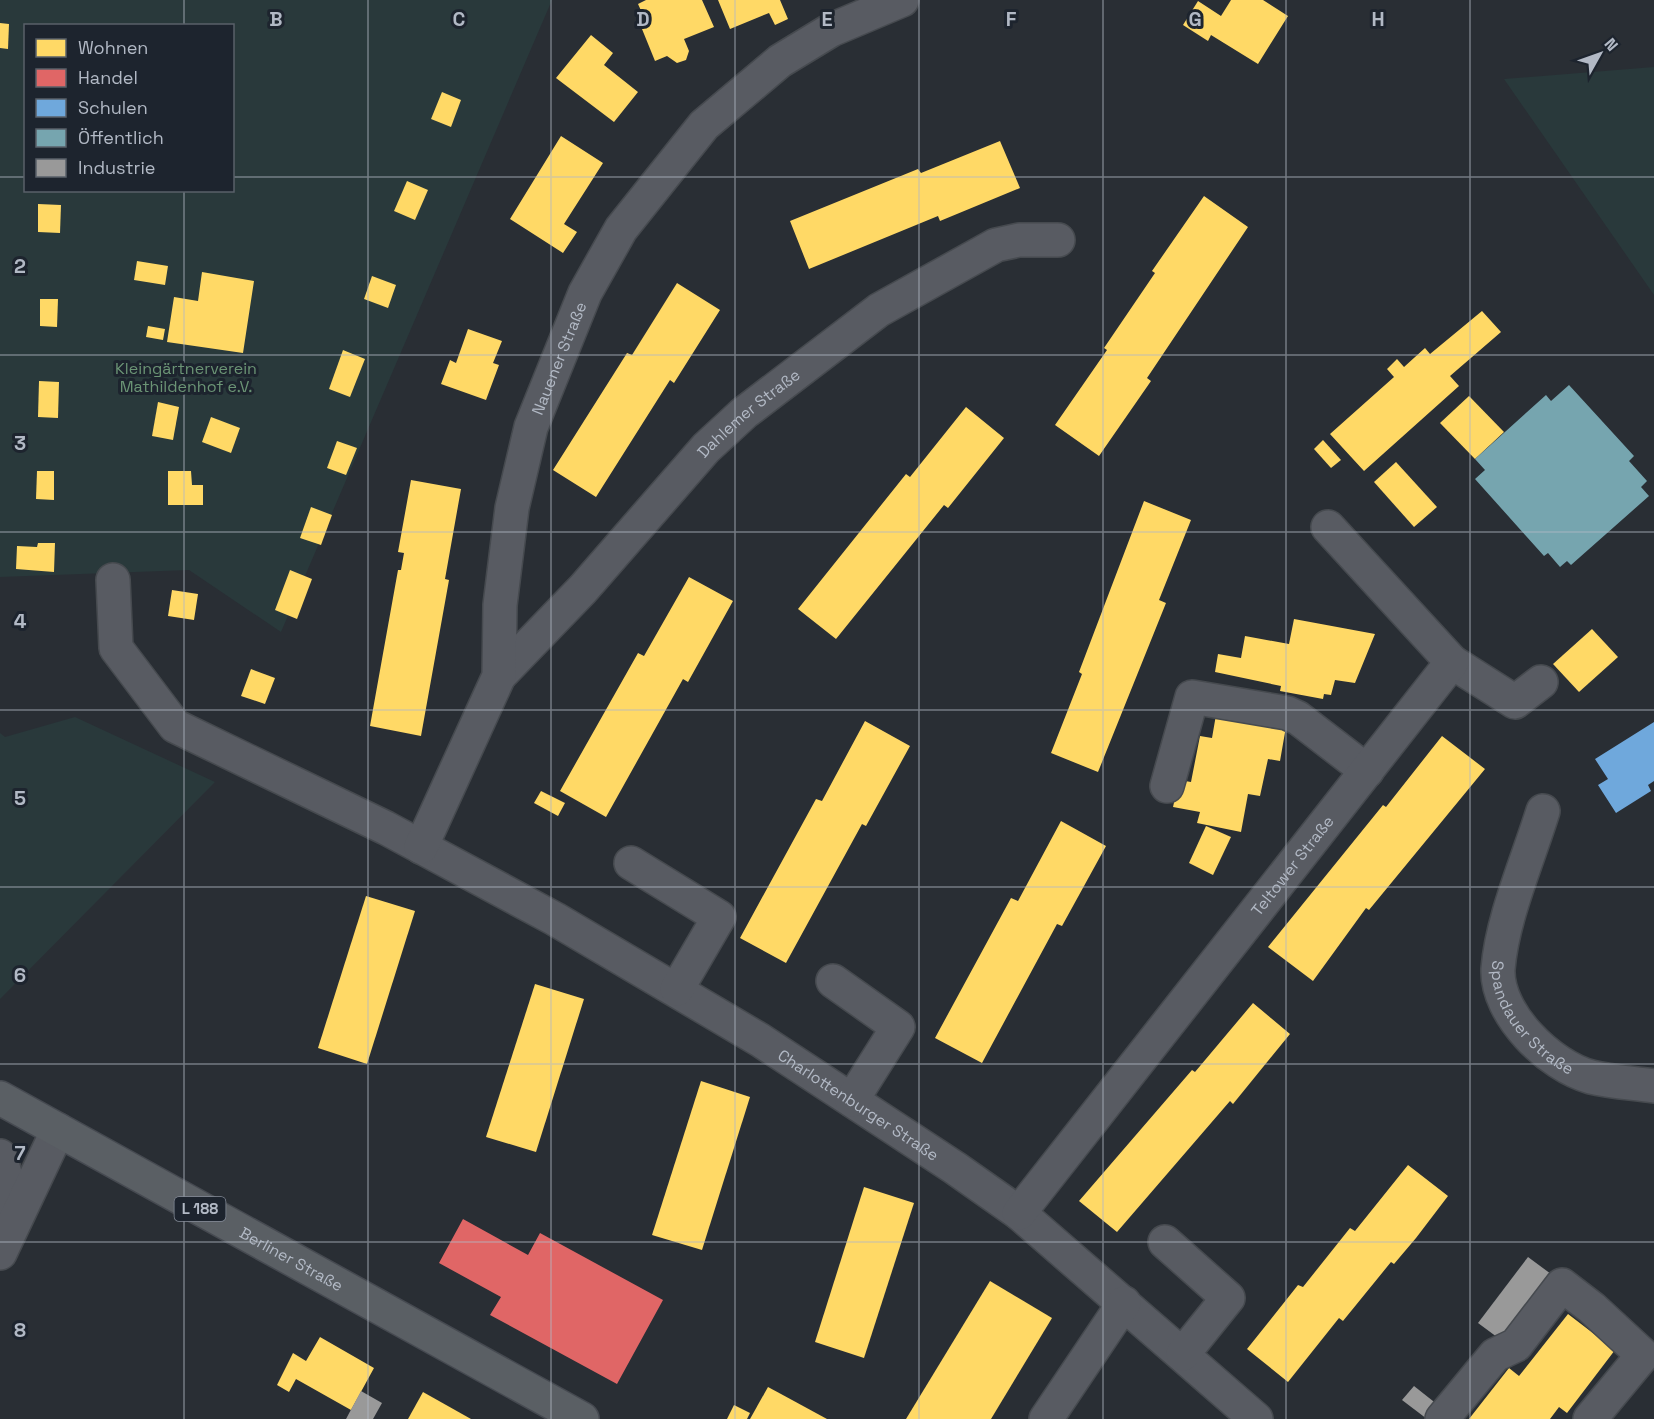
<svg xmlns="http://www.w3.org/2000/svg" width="1654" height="1419" font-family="'Space Grotesk',sans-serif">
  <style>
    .green { fill: #29393b; fill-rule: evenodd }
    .homes { fill: #ffd966 }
    .shops { fill: #e06666 }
    .schools { fill: #6fa8dc }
    .public { fill: #76a5af }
    .industry { fill: #999 }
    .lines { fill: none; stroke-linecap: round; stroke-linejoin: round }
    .minor-casing { stroke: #464a4f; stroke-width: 36 }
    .major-casing { stroke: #464a51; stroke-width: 36 }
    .minor { stroke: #585b62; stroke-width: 33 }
    .major { stroke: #5a5f64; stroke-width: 33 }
    .grid { fill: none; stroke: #b2b9c5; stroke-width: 1.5; stroke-opacity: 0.55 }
    .labels { text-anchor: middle; stroke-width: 6; stroke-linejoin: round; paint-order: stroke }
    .shield { fill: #1d242e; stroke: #858c98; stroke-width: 1.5 }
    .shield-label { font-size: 15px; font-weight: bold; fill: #b2b9c5 }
    .street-label { font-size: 16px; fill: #b2b9c5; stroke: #1d242e }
    .park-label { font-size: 16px; fill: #6b9475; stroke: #1d242e }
    .grid-label { font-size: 20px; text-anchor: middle; font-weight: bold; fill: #b2b9c5; stroke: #1d242e; stroke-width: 6; stroke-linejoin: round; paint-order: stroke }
  </style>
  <rect width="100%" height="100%" fill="#292e34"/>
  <g class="green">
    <path d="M0 0H552L281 632 189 570 0 577ZM26 26H232V190H26Z"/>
    <path d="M1654 67V295L1504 79Z"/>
    <path d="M75 717 215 782 0 999V733L5 737Z"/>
  </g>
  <g class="homes">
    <path d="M646 0H702L714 27 684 39 689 51 686 60 677 63 667 56 655 61 642 29 648 26 638 4Z"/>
    <path d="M718 0H780L788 19 775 25 769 13 730 29Z"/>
    <path d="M1231 0H1263L1288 16 1258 64 1211 35 1208 41 1183 25 1198 1 1221 16Z"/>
    <path d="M0 23 9 24 8 49 0 48Z"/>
    <path d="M591 35 613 53 604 65 638 92 614 122 556 78Z"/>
    <path d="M442 92 461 100 451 127 431 119Z"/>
    <path d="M561 136 603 163 564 224 577 232 563 253 510 219Z"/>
    <path d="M1000 141 1020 188 940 221 938 216 809 269 790 221 918 169 921 173Z"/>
    <path d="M407 181 428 190 415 220 394 211Z"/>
    <path d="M1204 196 1248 227 1147 378 1151 381 1099 456 1055 425 1107 350 1104 348 1155 273 1152 271Z"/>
    <path d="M38 204 61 205 60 233 38 232Z"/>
    <path d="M137 261 168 266 165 285 134 280Z"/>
    <path d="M202 272 254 281 243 353 167 342 174 297 198 301Z"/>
    <path d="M372 276 396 285 388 308 364 299Z"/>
    <path d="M677 283 720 310 674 383 670 380 596 497 553 470 627 353 632 355Z"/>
    <path d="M40 299H58L57 327 40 326Z"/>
    <path d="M1482 311 1501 332 1450 376 1459 386 1364 471 1330 434 1394 377 1387 369 1397 359 1404 367 1425 348 1430 354Z"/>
    <path d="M148 326 165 329 163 340 146 337Z"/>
    <path d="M468 329 502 341 493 363 499 365 486 400 441 384 450 360 456 363Z"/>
    <path d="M343 350 365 359 350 397 329 389Z"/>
    <path d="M39 381 59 382 58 418 38 417Z"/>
    <path d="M1469 396 1504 432 1475 459 1440 423Z"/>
    <path d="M158 402 179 407 173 440 152 436Z"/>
    <path d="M966 407 1004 438 948 508 944 505 836 639 798 609 906 474 910 477Z"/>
    <path d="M211 417 240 428 231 453 202 442Z"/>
    <path d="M1323 440 1341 460 1331 468 1314 449Z"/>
    <path d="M337 441 357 448 346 475 327 468Z"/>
    <path d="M1396 462 1437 507 1414 527 1374 482Z"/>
    <path d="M37 471H54V500L36 499Z"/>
    <path d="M168 471H191L192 485H203V505H168Z"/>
    <path d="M411 480 461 489 445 579 449 580 421 736 370 726 398 570H401L404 553 398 552Z"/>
    <path d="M1144 501 1191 520 1159 600 1166 603 1098 772 1051 753 1082 674 1079 672Z"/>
    <path d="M311 507 332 515 321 545 300 538Z"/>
    <path d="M38 543H55L54 572 16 569 17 546 37 547Z"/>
    <path d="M290 570 312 579 297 619 275 610Z"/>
    <path d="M689 577 733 601 688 682 683 679 606 817 560 791 638 653 644 656Z"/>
    <path d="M172 590 198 594 194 620 168 616Z"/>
    <path d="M1294 619 1375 634 1355 683 1335 680 1331 695 1324 694 1323 699 1280 691 1281 686 1215 672 1218 654 1241 658 1245 636 1289 644Z"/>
    <path d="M1592 629 1618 657 1579 692 1553 664Z"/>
    <path d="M251 669 275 678 265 704 241 696Z"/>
    <path d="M1217 709 1287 721 1280 761 1268 759 1260 796 1248 794 1241 832 1197 823 1200 812 1173 807 1179 780 1191 782 1200 736 1212 738Z"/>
    <path d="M865 721 910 746 866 826 862 824 786 963 740 938 816 799 822 801Z"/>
    <path d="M1442 736 1485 769 1369 910 1366 908 1313 981 1268 947 1383 805 1386 807Z"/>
    <path d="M541 791 565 803 558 816 534 803Z"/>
    <path d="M1061 821 1106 846 1062 926 1057 924 982 1063 935 1038 1011 898 1018 901Z"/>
    <path d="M1206 826 1231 837 1213 875 1189 863Z"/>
    <path d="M366 896 415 911 367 1064 318 1048Z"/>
    <path d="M535 984 584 999 536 1152 486 1137Z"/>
    <path d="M1253 1003 1290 1034 1233 1104 1230 1101 1117 1232 1079 1201 1192 1070 1195 1072Z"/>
    <path d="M701 1081 750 1097 702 1250 652 1235Z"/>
    <path d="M1408 1165 1448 1196 1416 1238 1394 1264 1391 1262 1343 1321 1339 1318 1288 1382 1247 1349 1298 1285 1303 1287 1350 1228 1355 1231Z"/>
    <path d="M864 1187 914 1203 864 1358 815 1342Z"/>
    <path d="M990 1281 1052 1318 991 1419H906Z"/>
    <path d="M1568 1314 1615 1350 1567 1413 1559 1407 1550 1419H1469L1509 1368 1519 1376Z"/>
    <path d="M320 1337 374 1368 351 1410 296 1379 289 1392 277 1385 293 1353 306 1361Z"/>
    <path d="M768 1387 781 1394 827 1419H750Z"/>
    <path d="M423 1392 471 1419H408Z"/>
    <path d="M734 1405 750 1413 747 1419H727Z"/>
  </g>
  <path class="shops" d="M463 1219 528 1255 540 1233 663 1300 617 1384 490 1315 501 1297 439 1263Z"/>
  <path class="schools" d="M1654 722V781L1648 785 1651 791 1616 813 1598 785 1608 779 1595 759Z"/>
  <path class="public" d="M1569 385 1634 456 1629 461 1647 481 1641 487 1649 496 1571 565 1567 561 1560 567 1548 553 1544 556 1475 479 1485 470 1475 459 1546 395 1551 401Z"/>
  <g class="industry">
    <path d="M1528 1257 1551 1274 1501 1340 1478 1323Z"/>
    <path d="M1414 1386 1438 1405 1427 1419 1402 1400Z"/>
    <path d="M361 1391 382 1403 373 1419H346Z"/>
  </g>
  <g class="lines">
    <defs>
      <g id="minor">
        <path id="s1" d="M113 580 116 648 175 726 386 828 555 919 760 1040 955 1168 1019 1213 1256 1419"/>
        <path d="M1452 662 1515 702 1541 682"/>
        <path id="s2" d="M499 676 583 589 706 448 744 413 879 310 996 245 1019 240H1058"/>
        <path d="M1167 786 1192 697 1287 713 1298 718 1367 771"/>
        <path id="s3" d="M1543 811C1528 860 1502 918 1498 969 1496 1014 1550 1066 1591 1077 1611 1082 1633 1083 1654 1086"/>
        <path id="s4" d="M421 847 499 676 500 605 512 508 531 427 585 293 621 229 704 125 780 61 831 30 902 0"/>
        <path d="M631 863 719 917 677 989"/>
        <path d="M833 981 898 1027 852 1100"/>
        <path d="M0 1156 17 1216"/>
        <path id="s5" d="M1019 1213 1452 662 1328 527"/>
        <path d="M1165 1242 1228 1298 1183 1354"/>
        <path d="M0 1253 58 1130"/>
        <path d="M1046 1419 1124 1303"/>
        <path d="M1442 1419 1495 1355 1516 1345 1562 1285 1592 1308 1643 1355 1590 1419"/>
      </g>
      <g id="major">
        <path id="s6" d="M0 1098 582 1419"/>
      </g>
    </defs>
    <use href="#minor" class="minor-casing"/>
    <use href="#major" class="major-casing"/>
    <use href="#minor" class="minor"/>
    <use href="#major" class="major"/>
  </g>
  <path class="grid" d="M184 0V26M368 0V1419M551 0V1419M735 0V1419M919 0V1419M1103 0V1419M1286 0V1419M1470 0V1419M0 177H26M232 177H1654M184 190V1419M0 355H1654M0 532H1654M0 710H1654M0 887H1654M0 1064H1654M0 1242H1654"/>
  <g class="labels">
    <rect class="shield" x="174.5" y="1197" width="51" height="24" rx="4.5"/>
    <g class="shield-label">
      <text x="200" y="1214">L 188</text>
    </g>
    <g class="street-label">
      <text dy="6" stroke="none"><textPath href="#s4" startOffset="514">Nauener Straße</textPath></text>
      <text dy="6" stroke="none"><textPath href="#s2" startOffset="363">Dahlemer Straße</textPath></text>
      <text dy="6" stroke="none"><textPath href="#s5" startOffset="442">Teltower Straße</textPath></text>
      <text dy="6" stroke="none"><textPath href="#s3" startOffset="226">Spandauer Straße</textPath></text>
      <text dy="6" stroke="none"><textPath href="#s1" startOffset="948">Charlottenburger Straße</textPath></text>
      <text dy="6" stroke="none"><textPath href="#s6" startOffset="333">Berliner Straße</textPath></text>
    </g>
    <g class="park-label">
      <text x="186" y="374">Kleingärtnerverein<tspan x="186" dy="18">Mathildenhof e.V.</tspan></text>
    </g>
  </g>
  <g class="grid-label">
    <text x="276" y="26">B</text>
    <text x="459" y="26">C</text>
    <text x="643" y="26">D</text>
    <text x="827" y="26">E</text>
    <text x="1011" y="26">F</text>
    <text x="1195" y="26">G</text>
    <text x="1378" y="26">H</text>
    <text x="20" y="273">2</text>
    <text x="20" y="450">3</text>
    <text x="20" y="628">4</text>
    <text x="20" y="805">5</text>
    <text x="20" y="982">6</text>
    <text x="20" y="1160">7</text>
    <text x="20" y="1337">8</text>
  </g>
  <rect x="24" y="24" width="210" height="168" fill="#1d242e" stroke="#59606a" stroke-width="1.5"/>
  <rect x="36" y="39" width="30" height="18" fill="#ffd966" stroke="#59606a" stroke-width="1.5"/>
  <text x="78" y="54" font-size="18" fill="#b2b9c5">Wohnen</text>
  <rect x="36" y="69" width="30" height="18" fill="#e06666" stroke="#59606a" stroke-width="1.5"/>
  <text x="78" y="84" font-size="18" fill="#b2b9c5">Handel</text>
  <rect x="36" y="99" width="30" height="18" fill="#6fa8dc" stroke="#59606a" stroke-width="1.5"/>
  <text x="78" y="114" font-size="18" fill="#b2b9c5">Schulen</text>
  <rect x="36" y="129" width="30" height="18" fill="#76a5af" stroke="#59606a" stroke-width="1.5"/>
  <text x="78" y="144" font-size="18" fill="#b2b9c5">Öffentlich</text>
  <rect x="36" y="159" width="30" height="18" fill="#999999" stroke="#59606a" stroke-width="1.5"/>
  <text x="78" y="174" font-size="18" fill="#b2b9c5">Industrie</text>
  <g transform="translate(1600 54) rotate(50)" stroke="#1d242e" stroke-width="4.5" paint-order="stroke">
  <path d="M0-4.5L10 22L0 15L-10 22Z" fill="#b2b9c5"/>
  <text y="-9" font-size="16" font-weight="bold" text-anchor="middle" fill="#b2b9c5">N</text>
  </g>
</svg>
